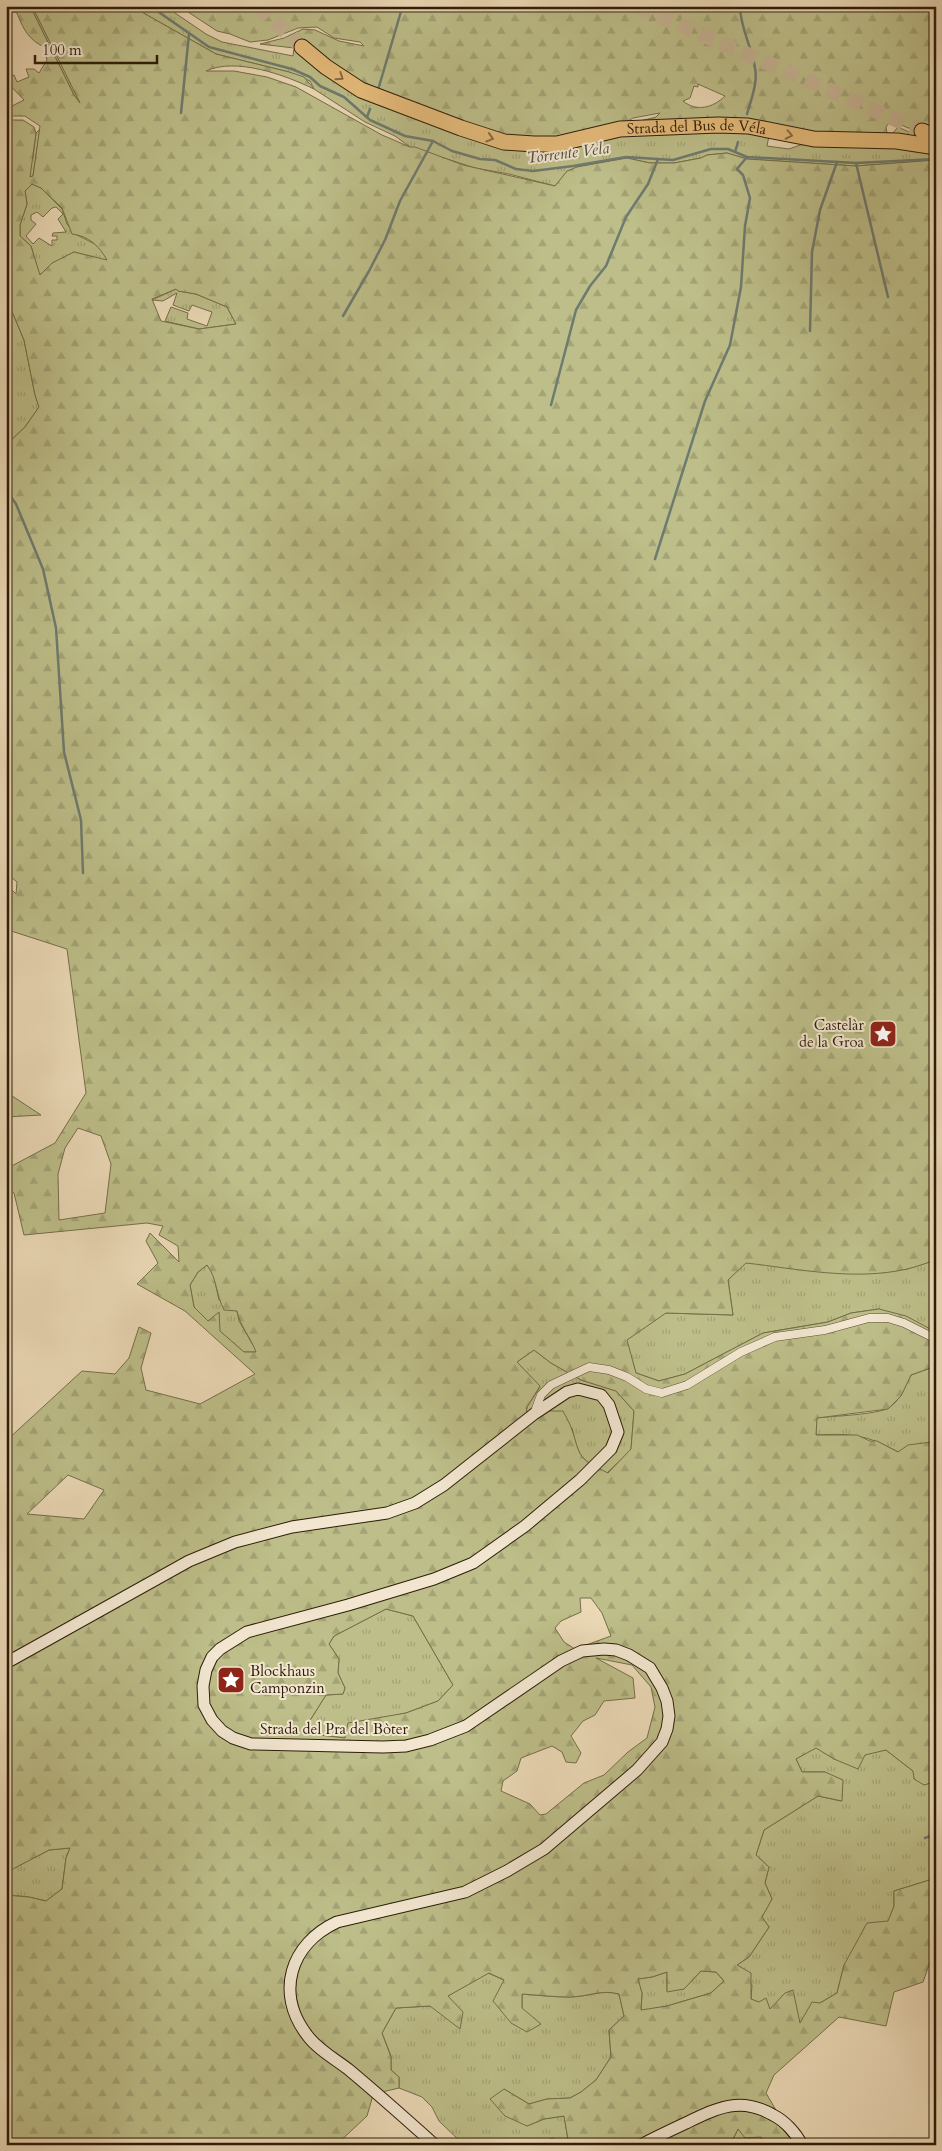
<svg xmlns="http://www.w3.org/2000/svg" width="942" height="2151" font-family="Cardo,serif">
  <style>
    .grass { fill: url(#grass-tufts); stroke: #756e48; fill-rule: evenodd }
    .forest { fill: url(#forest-firs); stroke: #756e48; fill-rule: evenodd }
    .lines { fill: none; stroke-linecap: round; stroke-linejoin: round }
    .stream { stroke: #6e7b70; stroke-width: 2.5 }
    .highway-tunnel { stroke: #c5b393; stroke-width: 15; stroke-dasharray: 15 8; stroke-linecap: butt }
    .street-casing { stroke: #5c4c34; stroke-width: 9 }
    .secondary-casing { stroke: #2d1d08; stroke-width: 13 }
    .highway-casing { stroke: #2d1d08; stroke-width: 17 }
    .street { stroke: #f2e6d0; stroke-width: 8 }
    .secondary { stroke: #f2e6d0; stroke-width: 11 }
    .highway { stroke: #e6bc7b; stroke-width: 15 }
    .oneway { stroke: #8a6c42 }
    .labels { text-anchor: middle; stroke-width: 4; stroke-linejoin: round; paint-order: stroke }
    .street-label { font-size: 15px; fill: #2d1d08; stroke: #f2e6d0 }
    .poi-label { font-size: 15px; fill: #2d1d08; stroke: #f2e6d0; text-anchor: end }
    .water-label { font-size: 16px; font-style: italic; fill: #4e4c3c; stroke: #f2e6d0 }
  </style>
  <defs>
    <pattern id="grass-tufts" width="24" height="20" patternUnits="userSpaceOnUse" patternTransform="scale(1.25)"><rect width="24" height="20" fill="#bdbe89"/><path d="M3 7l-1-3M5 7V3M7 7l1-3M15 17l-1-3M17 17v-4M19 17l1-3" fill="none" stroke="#a3a375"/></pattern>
    <pattern id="forest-firs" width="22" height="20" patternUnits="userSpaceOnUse" patternTransform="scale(1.25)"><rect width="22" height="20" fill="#bdbe89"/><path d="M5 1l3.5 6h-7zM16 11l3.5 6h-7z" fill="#a3a375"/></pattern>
  </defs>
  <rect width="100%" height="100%" fill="#ebd9b6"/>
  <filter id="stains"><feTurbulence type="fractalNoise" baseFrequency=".004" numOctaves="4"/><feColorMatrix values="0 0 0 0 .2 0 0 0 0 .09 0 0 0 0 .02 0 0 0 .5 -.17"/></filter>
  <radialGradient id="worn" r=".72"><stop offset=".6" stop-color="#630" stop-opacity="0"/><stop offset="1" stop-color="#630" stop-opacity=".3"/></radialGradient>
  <g class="grass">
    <path d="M30 6H32L82 106 74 95Z"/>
    <path d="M131 6H168L175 13 206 34 222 42 293 56 294 48 312 63 613 136 735 130 769 136 767 146 789 149 803 144 901 147 936 152V160L856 166 747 159 727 153 707 155 701 158 674 163H650L627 158 577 167 567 172 555 186 509 174 475 168 410 147 395 136 365 122 314 89 310 81 289 72 216 54Z"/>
    <path d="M40 129 33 176 23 178 33 157 36 133Z"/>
    <path d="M32 184 41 188 62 209 67 224 75 234 99 246 108 261 74 252 39 275 31 246 20 236V225L27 204 25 191ZM56 207 63 214 58 219 66 232 53 233 52 236H57V240H52V246L39 238 33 244 26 236 36 224 31 220V215L37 212 43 217 52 208Z"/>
    <path d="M176 289 178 291 196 294 227 307 236 324 199 329 165 321 171 307 188 313 187 319 207 326 212 312 192 305 189 311 173 305 177 293 163 301 152 300Z"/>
    <path d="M6 297 24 340 35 395 39 407 25 427 6 445Z"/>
    <path d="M936 1260V1332L879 1309 851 1313 828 1322 763 1333 685 1374 659 1381 636 1373 626 1340 665 1313 733 1315 728 1280 746 1262 818 1271 907 1269Z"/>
    <path d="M207 1265 213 1273 219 1300 237 1311 239 1321 257 1352H244L219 1331V1313L208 1321 194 1307 190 1285 198 1272Z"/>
    <path d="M534 1350 551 1363 581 1380 616 1391 634 1411 631 1450 607 1473C580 1459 579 1458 572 1428H523L527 1407 540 1387 517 1362Z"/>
    <path d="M936 1366V1444L932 1442 898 1452C868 1435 850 1433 816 1435V1418C831 1416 879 1415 890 1407 900 1400 905 1387 911 1375Z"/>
    <path d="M386 1609 413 1616 453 1685 438 1701 406 1713 380 1719 345 1738 302 1733 326 1695 343 1694 345 1688 338 1673 339 1659 329 1644 334 1636Z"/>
    <path d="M816 1747 834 1759 886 1750 913 1771 924 1785 936 1781V1878L894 1891V1906L888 1922 844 1965 837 1993 820 2003 800 2023 785 1993 770 2010 751 1999 752 1985 737 1965 749 1957 769 1927 762 1917 772 1899 765 1883 769 1867 756 1855 764 1830 818 1796 841 1801 825 1772H802L796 1759Z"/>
    <path d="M70 1848 66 1858 62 1889 46 1901 29 1897 6 1895V1875L10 1870 49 1850Z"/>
    <path d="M701 1971 716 1972 724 1981 711 1993 667 2006 641 2011 642 1993 637 1979 652 1977 667 1972V1991L684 1989Z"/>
    <path d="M488 1973 504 1980 522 2008V1994C537 1995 553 1997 569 1997 588 1997 601 1989 619 1994L624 2016 609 2030 611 2057 596 2080 581 2092 570 2098 547 2099 529 2104 504 2089 527 2126 544 2119 564 2116 569 2145H558L553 2138 541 2142 542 2145H464L439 2121 432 2107 422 2097 399 2088V2077L391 2070V2056L382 2033 396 2008 430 2006Z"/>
    <path d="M738 2129 761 2137 763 2145H730Z"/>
  </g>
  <g class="forest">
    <path d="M6 6H30L74 95 80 103 32 6H131L216 54 289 72 304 77 314 89C285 75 236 57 206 71H234L267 77 296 87 382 135 410 147H415L463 165 555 186 567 171 577 167 627 158 650 163H674L701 158 707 155 727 153 747 159 856 166 936 160V1260C926 1263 916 1267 907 1269 855 1281 798 1269 746 1263L728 1280 733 1315 666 1313 627 1340 636 1373 659 1381 685 1374 763 1333 828 1322 851 1313 879 1309 906 1316 936 1332V1366L911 1375 901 1396 888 1409 817 1418 816 1435H857L870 1441H877L898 1452 908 1445 932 1442 936 1444V1501L930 1510 936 1517V1781L924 1785 914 1779 913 1771 886 1750 865 1755 858 1769 834 1759 816 1748 796 1759 802 1772H825L843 1780 842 1801 818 1796 764 1830 756 1855 769 1867 765 1883 772 1899 762 1917 769 1927 749 1957 737 1965 751 1973V1999L759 2002 766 1998 770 2009 785 1993 793 1990 800 2023 812 2002 820 2003 837 1993 844 1965 867 1923 888 1921 894 1906V1891L936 1878V1945L923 1982 894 1992 886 2026 839 2017 774 2075 766 2093 777 2112 735 2101 721 2102 707 2107 632 2145H569L564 2116 544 2119 527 2126 505 2116 490 2099 504 2089 529 2104 547 2099 570 2098 581 2092 596 2080 611 2057 609 2030 624 2016 619 1994C601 1989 588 1997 569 1997 554 1997 538 1995 522 1994V2008L541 2024 527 2032 511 2023 493 2001 504 1980 489 1973 448 1996 463 2012 460 2029 430 2006 396 2008 382 2033 391 2057V2070L399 2077V2088L382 2092 311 2035 302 2020 295 1992 298 1966 311 1944 338 1926 467 1896 547 1852 671 1730 653 1665 581 1647C525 1683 471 1726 406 1742L252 1740 224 1728 216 1718 208 1703 207 1686 210 1672 216 1659 223 1652 249 1636 436 1583 598 1468 608 1473 631 1449 634 1411 616 1391 581 1380 551 1363 534 1350 517 1362 540 1386 527 1407 526 1416 441 1481 413 1499 386 1509 234 1538 6 1658V1441L82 1371 115 1374 129 1358 139 1327 151 1333 141 1368 146 1390 200 1404 255 1374 185 1311 137 1284 158 1263 146 1241 150 1233 179 1262 178 1246 159 1235 163 1226 147 1223 24 1235 14 1193 6 1186V1169L55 1143 86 1093 67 949 8 930 6 937V884L16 894 17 882 6 873V445L25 427 39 407 35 395 24 340 6 297V120H23L34 127 36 133 30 177 33 176 40 126 25 116H6V109L24 100 6 81V78L14 75 17 82 29 77 26 69H34L39 73 47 60 44 47C29 40 23 29 17 13L6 10ZM32 184 41 188 62 208 72 234C89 236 99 246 107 260L74 252 52 263 40 275 31 246 20 236V225L27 204 25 191ZM176 289 178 291 196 294 227 307 236 324 199 329 161 321 152 299ZM78 1128 101 1136 111 1164 105 1213 59 1220 58 1174 65 1148ZM207 1265C217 1278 216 1295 224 1310L237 1311C240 1326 251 1338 256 1352H244L220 1331 219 1312 208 1321 194 1307 190 1285 198 1272ZM68 1475 104 1490 84 1519 27 1514ZM580 1598H591L602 1613 611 1636 575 1649 564 1642 555 1628 561 1621 581 1612ZM386 1609 413 1616 453 1685 438 1701 406 1713 348 1723 345 1738 302 1733 326 1695 343 1694 345 1688 338 1673 339 1659 329 1644 334 1636ZM701 1971 716 1972 724 1981 711 1993 667 2006 641 2010 642 1993 638 1979 652 1977 667 1972V1992L684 1989Z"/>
    <path d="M179 6H936V129L908 128 891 120 886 127 887 133H893L898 127 909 132 907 137 829 136 670 120 640 121 656 117 660 113 633 118 625 123 563 138 504 136 358 82 300 41 290 43 294 48 260 44 284 38 303 29 315 30 339 41 364 46 360 42 334 38 317 27 298 28 268 40 250 42 230 34 217 31ZM698 84 725 96C713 108 696 112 683 101L690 98 694 86 698 87Z"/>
    <path d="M6 1092 38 1113 41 1115 6 1117Z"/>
    <path d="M549 1411H563C566 1417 570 1423 572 1430 577 1443 577 1457 591 1464L523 1524 472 1559 433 1575 217 1646 200 1706 231 1741 431 1744 563 1664 583 1655 616 1654 647 1670 659 1689 665 1716 658 1740 634 1767 542 1846 464 1889 336 1919 290 1963 286 1978 287 1993 294 2024 373 2095 367 2116 336 2145H6V1895L29 1897 46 1901 62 1889 66 1858 70 1848 49 1850 11 1870 6 1875V1667L191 1564 237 1546 293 1531 388 1517ZM596 1658 632 1665 651 1687 655 1707 647 1738 628 1752 604 1775 584 1783 546 1814 540 1815 530 1804 501 1791 503 1781 517 1771 521 1758 552 1746 562 1752 566 1762 576 1763 581 1753 571 1736 583 1721 595 1715 604 1701 635 1698 633 1678Z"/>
    <path d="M723 2110C762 2111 771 2112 795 2145H763L761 2137 745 2138 738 2129 730 2145H649Z"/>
  </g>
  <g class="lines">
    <g class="stream">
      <path d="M150 6 209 47 292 69 310 77 320 86 344 97 370 120 405 136 433 141 452 151 480 159 495 160 516 169 533 171 573 166 626 157 673 160 711 149H728L747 157 856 163 936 159"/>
      <path d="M740 6C740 28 752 47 755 68 758 82 751 100 747 114"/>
      <path d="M378 90 402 8"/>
      <path d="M181 113 189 34"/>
      <path d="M367 117 370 109"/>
      <path d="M735 152 738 142"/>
      <path d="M856 163 888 297"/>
      <path d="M343 316 369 271 385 240 400 201 433 141"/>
      <path d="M810 331 812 252 820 210 837 162"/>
      <path d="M551 405 576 310 590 286 606 266 626 217 648 184 658 159"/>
      <path d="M6 490 16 504 43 569 56 628 64 752 81 820 83 873"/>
      <path d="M655 559 705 401 730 345 741 287 745 226 750 198 743 175 737 169 747 157"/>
      <path d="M925 1838 936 1834"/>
    </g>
    <g class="highway-tunnel">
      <path d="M258 6 302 47"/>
      <path d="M637 6 922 131"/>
    </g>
    <defs>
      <path id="street" d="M534 1414 541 1395 551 1385 589 1367 609 1370 627 1377 646 1389 662 1393 687 1385 741 1352 775 1337 825 1330 869 1318H888L904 1323 936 1339"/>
      <g id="secondary">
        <path d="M6 1663 189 1561 235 1542 292 1527 387 1513 415 1503 444 1485 534 1414 567 1392 578 1389 601 1395 609 1405 618 1432 611 1449 580 1480 525 1526 473 1563 434 1579 348 1605 247 1632 220 1649 212 1657 206 1670 203 1686 204 1705 212 1720 222 1731 233 1738 251 1744 383 1747 406 1746 430 1740 466 1726 561 1661 582 1651 604 1649 616 1650 629 1655 650 1668 662 1688 667 1701 669 1716 667 1729 662 1742 637 1770 544 1849 507 1871 465 1892 337 1922C290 1944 275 1993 307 2035 317 2049 335 2059 348 2069 378 2094 406 2119 435 2145"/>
        <path d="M641 2145C656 2137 671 2130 686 2123 717 2108 740 2096 773 2115 785 2121 796 2133 802 2145"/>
      </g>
      <g id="highway">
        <path id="s1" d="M302 47 326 67 361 90 461 128 504 142 534 144H557L620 129 718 125 748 126 814 139 897 141 936 147"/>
        <path d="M922 131 936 136"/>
      </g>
    </defs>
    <use href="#street" class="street-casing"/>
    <use href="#secondary" class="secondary-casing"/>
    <use href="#highway" class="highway-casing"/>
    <use href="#street" class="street"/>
    <use href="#secondary" class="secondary"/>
    <use href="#highway" class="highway"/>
  </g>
  <defs><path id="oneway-chevron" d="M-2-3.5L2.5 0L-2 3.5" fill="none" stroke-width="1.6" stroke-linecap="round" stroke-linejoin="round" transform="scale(1.25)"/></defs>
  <g class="oneway">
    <use href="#oneway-chevron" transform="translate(340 77) rotate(34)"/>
    <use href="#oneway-chevron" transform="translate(789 135) rotate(12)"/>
    <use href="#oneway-chevron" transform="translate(490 138) rotate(17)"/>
  </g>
  <defs>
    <symbol id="sight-square" viewBox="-11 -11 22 22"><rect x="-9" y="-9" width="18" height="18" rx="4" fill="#8f2418" stroke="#f2e6d0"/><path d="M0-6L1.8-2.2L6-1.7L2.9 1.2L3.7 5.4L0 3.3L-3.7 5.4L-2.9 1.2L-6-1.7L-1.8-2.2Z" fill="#fff"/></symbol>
  </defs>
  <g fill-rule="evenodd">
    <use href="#sight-square" x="867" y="1018" width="32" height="32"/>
    <use href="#sight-square" x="215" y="1664" width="32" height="32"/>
  </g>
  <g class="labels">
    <g class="street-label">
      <text dy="5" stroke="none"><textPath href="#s1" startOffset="420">Strada del Bus de Véla</textPath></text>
      <text x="334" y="1734">Strada del Pra del Bòter</text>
    </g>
    <g class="poi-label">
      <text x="864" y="1030">Castelàr<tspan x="864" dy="17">de la Groa</tspan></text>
      <text x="250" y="1676" text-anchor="start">Blockhaus<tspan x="250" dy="17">Camponzin</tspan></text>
    </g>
    <g class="water-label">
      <text transform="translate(568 152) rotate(-7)" y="6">Torrente Vela</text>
    </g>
  </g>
  <rect width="942" height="2151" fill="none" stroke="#ebd9b6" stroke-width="25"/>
  <rect x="8" y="8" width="927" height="2136" fill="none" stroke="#2d1d08" stroke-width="2.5"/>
  <rect x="12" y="12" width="917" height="2126" fill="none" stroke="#2d1d08"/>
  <path d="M35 55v8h122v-8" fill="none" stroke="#2d1d08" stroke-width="2.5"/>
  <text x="42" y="55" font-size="15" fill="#2d1d08" stroke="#f2e6d0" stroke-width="4" paint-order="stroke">100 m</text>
  <rect width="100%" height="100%" filter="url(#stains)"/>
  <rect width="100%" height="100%" fill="url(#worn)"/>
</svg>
